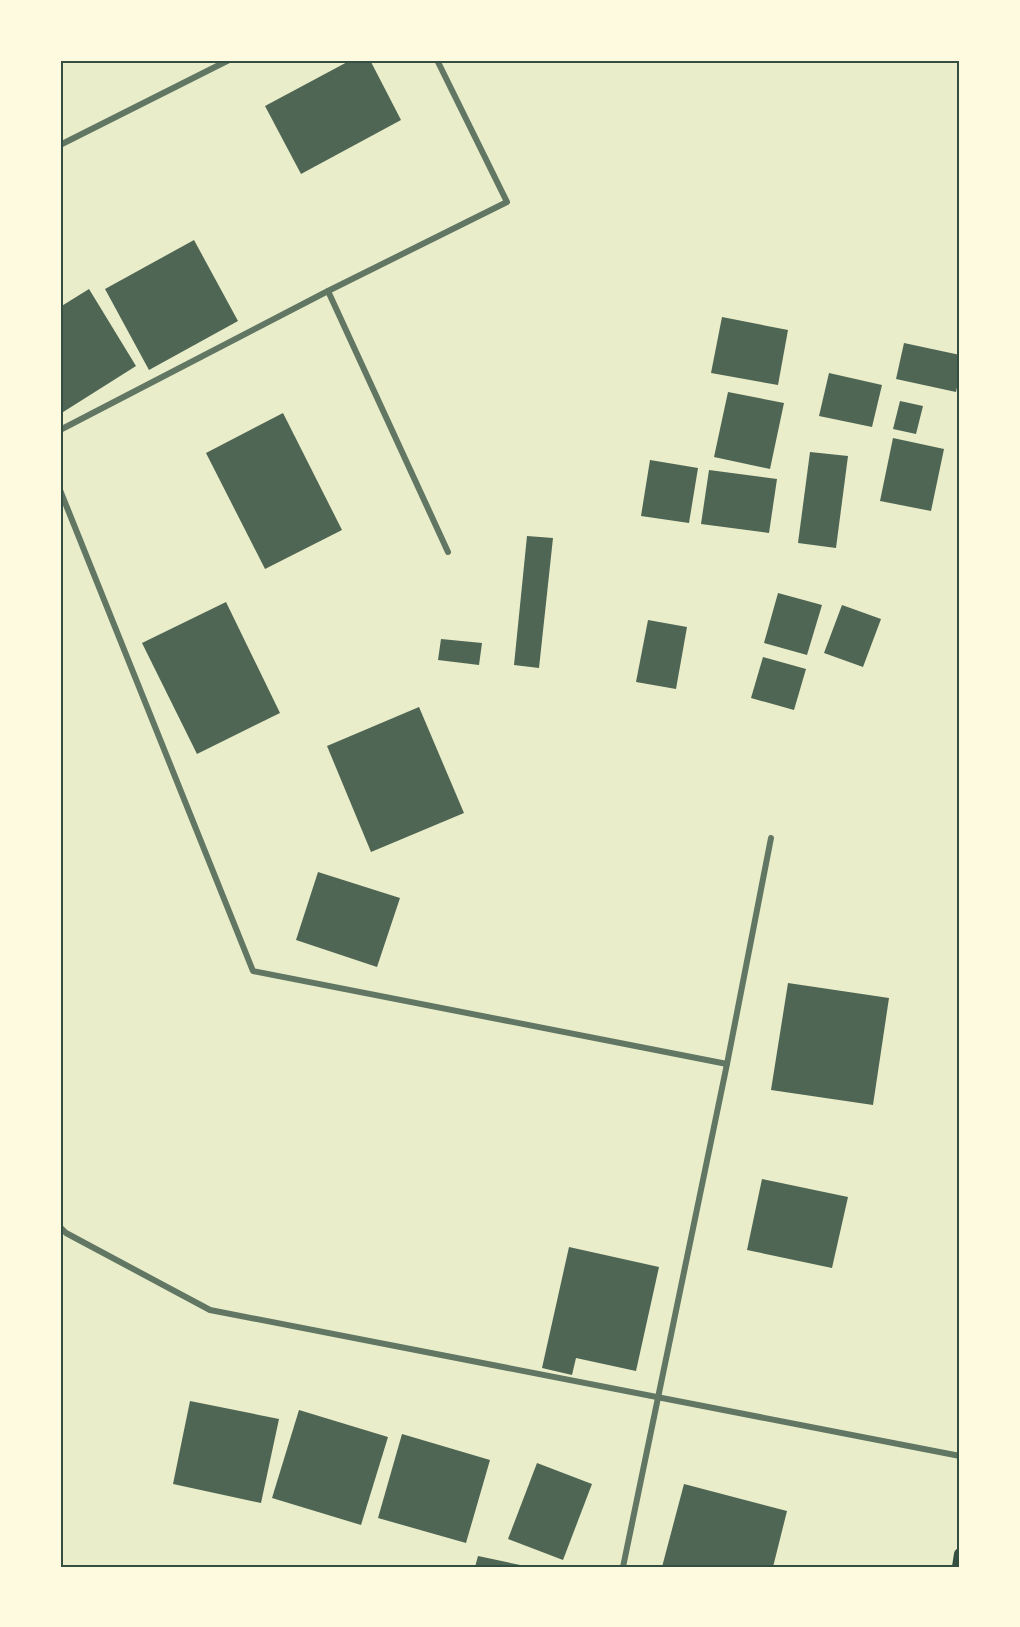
<svg xmlns="http://www.w3.org/2000/svg" width="1020" height="1627" font-family="Spectral,serif">
  <style>
    .building { fill: #4f6655 }
    .lines { fill: none; stroke-linecap: round; stroke-linejoin: round }
    .minor { stroke: #617663; stroke-width: 6 }
    .secondary { stroke: #344e41; stroke-width: 12 }
    .neatline { fill: none; stroke: #344e41; stroke-width: 2 }
  </style>
  <rect width="100%" height="100%" fill="#e9edc9"/>
  <g class="building">
    <path d="M351 60H370L401 120 301 174 265 106Z"/>
    <path d="M194 240 238 321 149 370 105 289Z"/>
    <path d="M89 289 136 366 60 414V307Z"/>
    <path d="M722 317 788 330 778 385 711 373Z"/>
    <path d="M904 343 960 355V374L956 392 896 379Z"/>
    <path d="M829 373 882 385 872 427 819 416Z"/>
    <path d="M728 392 784 403 770 469 714 457Z"/>
    <path d="M900 401 923 406 916 434 893 429Z"/>
    <path d="M283 413 342 530 265 569 206 453Z"/>
    <path d="M893 438 944 449 931 511 880 501Z"/>
    <path d="M810 452 848 456 836 548 798 543Z"/>
    <path d="M650 460 698 468 689 523 641 516Z"/>
    <path d="M709 470 777 479 769 533 701 524Z"/>
    <path d="M527 536 553 538 539 668 514 665Z"/>
    <path d="M778 593 822 605 807 655 764 643Z"/>
    <path d="M226 602 280 713 197 754 142 643Z"/>
    <path d="M842 605 881 619 863 667 824 653Z"/>
    <path d="M648 620 687 627 676 689 636 682Z"/>
    <path d="M441 639 482 643 479 665 438 660Z"/>
    <path d="M763 657 806 669 794 710 751 698Z"/>
    <path d="M419 707 464 813 371 852 327 746Z"/>
    <path d="M318 872 400 898 377 967 296 940Z"/>
    <path d="M788 983 889 998 873 1105 771 1090Z"/>
    <path d="M762 1179 848 1197 832 1268 747 1250Z"/>
    <path d="M569 1247 659 1267 636 1371 576 1358 572 1375 542 1368Z"/>
    <path d="M190 1401 279 1419 261 1503 173 1484Z"/>
    <path d="M299 1410 388 1437 361 1525 272 1498Z"/>
    <path d="M402 1434 490 1460 466 1543 378 1518Z"/>
    <path d="M537 1463 592 1484 563 1560 508 1539Z"/>
    <path d="M684 1484 787 1511 773 1567H662Z"/>
    <path d="M478 1556 525 1566V1567H475Z"/>
  </g>
  <g class="lines">
    <g class="minor">
      <path d="M60 145 229 60"/>
      <path d="M328 291 448 552"/>
      <path d="M60 430 328 291 507 202 437 60"/>
      <path d="M60 490 253 971 727 1064"/>
      <path d="M60 1227 66 1233 210 1310 960 1456"/>
      <path d="M623 1567 727 1064 771 838"/>
    </g>
    <path class="secondary" d="M958 1567 960 1554"/>
  </g>
  <rect width="1020" height="1627" fill="none" stroke="#fefae0" stroke-width="123"/>
  <rect x="62" y="62" width="896" height="1504" class="neatline"/>
</svg>
